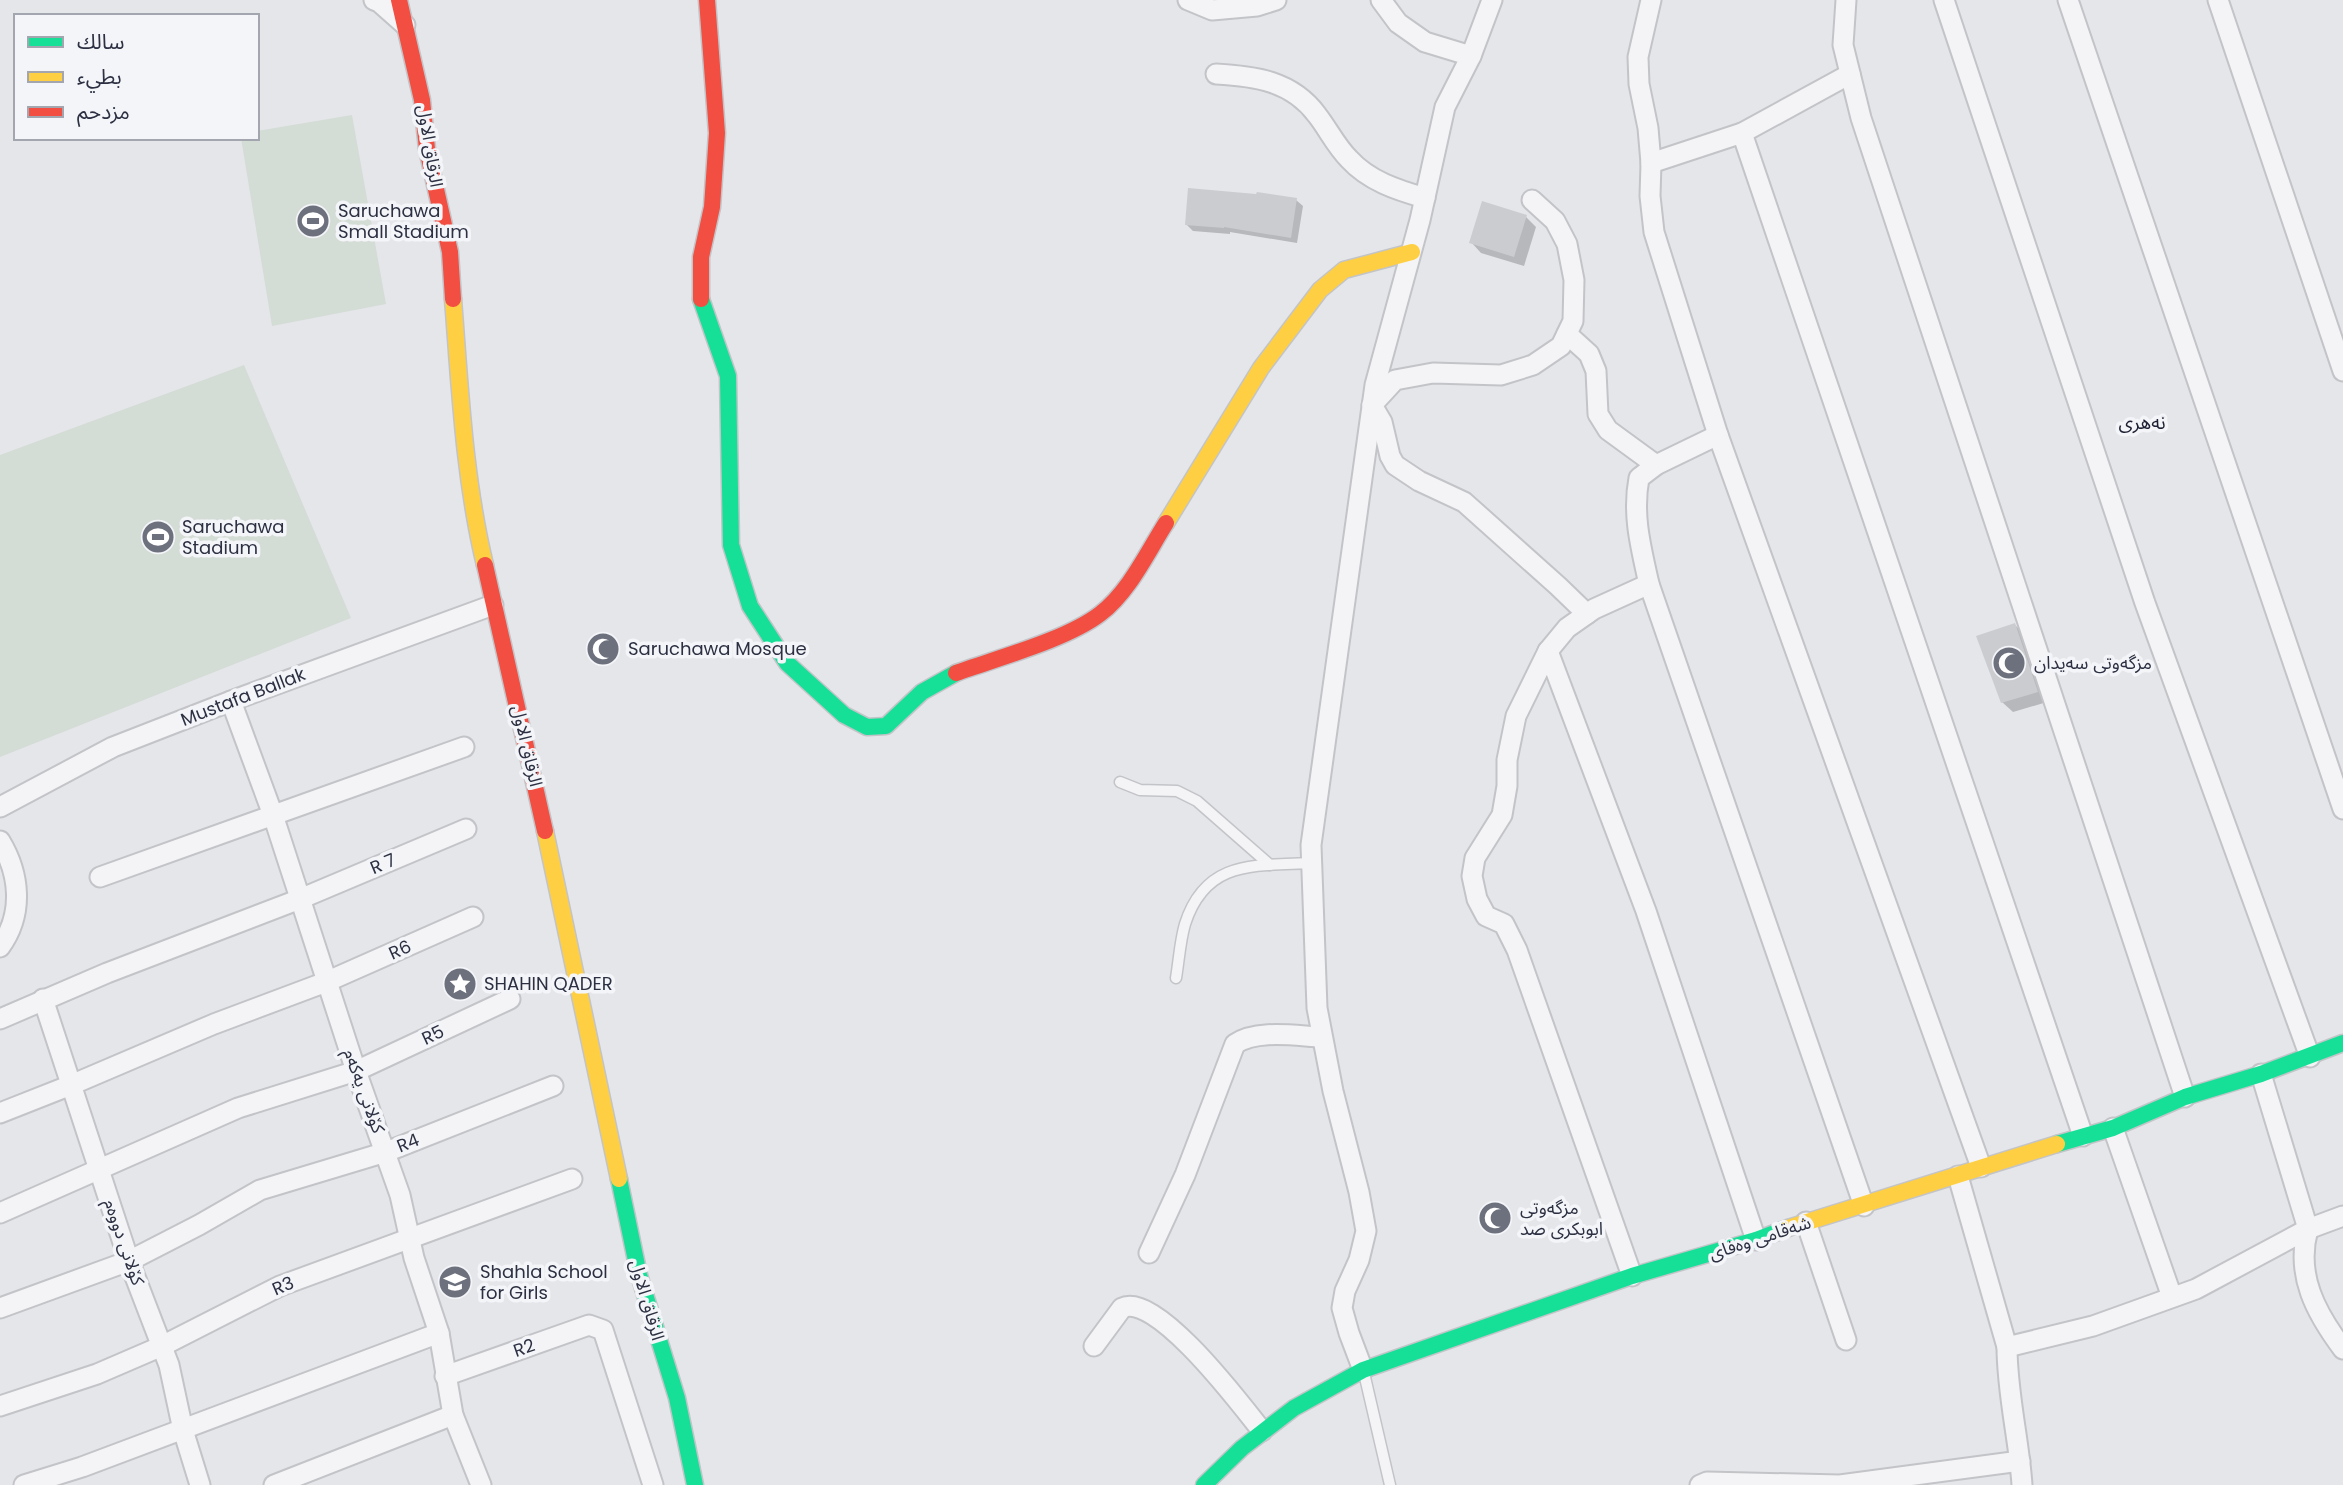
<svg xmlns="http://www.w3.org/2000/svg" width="2343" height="1485" font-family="Poppins,'Noto Sans Arabic',sans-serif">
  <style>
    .green { fill: #d4dcd6 }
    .shadow { fill: #0003 }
    .building { fill: #cbccd0 }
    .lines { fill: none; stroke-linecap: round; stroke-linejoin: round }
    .lane-casing { stroke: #c3c4c8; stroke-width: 13 }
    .street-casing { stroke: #c3c4c8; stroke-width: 23 }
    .fast-casing { stroke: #c3c4c8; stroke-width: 19 }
    .slow-casing { stroke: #c3c4c8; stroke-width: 19 }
    .jam-casing { stroke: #c3c4c8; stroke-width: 19 }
    .lane { stroke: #f4f4f6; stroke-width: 10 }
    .street { stroke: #f4f4f6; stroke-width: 19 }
    .fast { stroke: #16e098; stroke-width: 16 }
    .slow { stroke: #ffcf43; stroke-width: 16 }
    .jam { stroke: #f24e42; stroke-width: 16 }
    .labels { text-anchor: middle; stroke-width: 7; stroke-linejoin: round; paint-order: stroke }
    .street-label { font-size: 18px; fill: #2c3042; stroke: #f4f5f8 }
    .poi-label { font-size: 18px; fill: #2c3042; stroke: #f4f5f8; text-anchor: start }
    .neighbourhood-label { font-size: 19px; fill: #1e2133; stroke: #f4f5f8 }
  </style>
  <rect width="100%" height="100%" fill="#e5e6ea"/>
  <g class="green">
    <path d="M352 115 386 304 272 326 241 138H257V131Z"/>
    <path d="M244 365 351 618 0 757V455Z"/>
  </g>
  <g class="shadow">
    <path d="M1296 200 1303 206 1297 243 1230 232V234L1193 231 1187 225Z"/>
    <path d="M1526 217 1536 227 1524 266 1481 253 1471 242Z"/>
    <path d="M2015 625 2025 635 2047 702 2013 712 2002 702Z"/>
  </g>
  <g class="building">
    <path d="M1188 188 1256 194 1257 192 1297 198 1291 238 1224 227V228L1185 225Z"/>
    <path d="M1482 201 1527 215 1514 257 1469 243Z"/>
    <path d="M2015 623 2038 692 2001 703 1976 636Z"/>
  </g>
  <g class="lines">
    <defs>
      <g id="lane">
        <path d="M1120 782 1140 790 1177 791 1197 801 1270 865"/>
        <path d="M1176 978C1179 960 1180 941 1185 924 1206 859 1255 866 1312 863"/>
        <path d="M1364 1373 1390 1485"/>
      </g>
      <g id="street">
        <path d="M374 0 379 2 405 25"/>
        <path d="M1188 0 1212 10 1257 6 1276 0"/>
        <path d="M1381 0 1398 23 1425 42 1471 56"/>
        <path d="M1651 0 1638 57 1639 84 1648 128 1651 163 1650 196 1654 232 1718 435 1981 1167"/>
        <path d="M1846 0 1843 45 1861 118 2185 1097"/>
        <path d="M1944 0 2145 603 2310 1057"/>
        <path d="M2068 0 2343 809"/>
        <path d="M2218 0 2343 371"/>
        <path d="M1216 74C1255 76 1292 81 1317 115 1328 129 1336 146 1349 159 1369 181 1397 190 1425 198"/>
        <path d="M1742 133 2083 1136"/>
        <path d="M1651 163 1742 133 1850 74"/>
        <path d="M1532 200 1555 221 1567 244 1574 280 1573 321 1561 346 1533 365 1501 375 1433 373 1395 380 1372 405 1382 422 1390 456 1395 465 1419 481 1464 502 1558 586 1587 614"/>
        <path d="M1567 334 1589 354 1596 371 1598 414 1608 430 1656 465"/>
        <path d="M1718 435 1656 465 1639 478C1632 515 1641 548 1649 584L1864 1206"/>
        <path d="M1548 651 1646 911 1756 1240"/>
        <path d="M231 701 273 815 356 1071 400 1195 414 1258 439 1333 453 1415 481 1485"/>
        <path d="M0 807 113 747 231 701 493 605"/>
        <path d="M0 841C20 874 24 914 0 947"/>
        <path d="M100 877 464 747"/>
        <path d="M43 999 129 1261 169 1365 183 1430 200 1485"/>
        <path d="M0 1019 107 973 300 899 466 829"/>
        <path d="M2261 1074 2308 1229C2295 1275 2316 1313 2343 1349"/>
        <path d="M0 1113 71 1085 214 1024 326 982 473 917"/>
        <path d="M2113 1128 2172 1297"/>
        <path d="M1958 1176 2007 1347C2007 1394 2019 1439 2022 1485"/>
        <path d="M0 1213 238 1108 356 1071 510 999"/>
        <path d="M1806 1222 1846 1340"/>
        <path d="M1149 1253 1185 1175 1235 1044C1257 1029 1296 1036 1322 1037"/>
        <path d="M1632 1276 1517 950 1504 924 1486 916 1477 899 1472 876 1475 858 1502 815 1507 786V760L1516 716 1548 651 1567 628 1594 609 1649 584"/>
        <path d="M0 1308 129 1261 199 1225 260 1190 386 1152 553 1086"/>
        <path d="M1094 1346 1122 1308C1156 1291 1242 1406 1262 1431"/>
        <path d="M2007 1347 2093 1326 2196 1289 2308 1229 2343 1216"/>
        <path d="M1363 1370 1349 1333 1342 1308 1345 1291 1359 1260 1366 1231 1359 1192 1333 1091 1317 1008 1311 845 1375 385 1420 220 1445 107 1471 56 1492 0"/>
        <path d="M445 1376 589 1325 603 1330 653 1485"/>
        <path d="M0 1406 97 1374 162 1346 280 1286 572 1179"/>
        <path d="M24 1485 82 1467 439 1333"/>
        <path d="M274 1485 453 1415"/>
        <path d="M1700 1485 1707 1482 1840 1485 2020 1461"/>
      </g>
      <g id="fast">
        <path d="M701 299 728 376 731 545 750 606 787 663 844 715 867 727 886 726 922 692 956 673"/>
        <path d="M2057 1144 2113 1128 2185 1097 2261 1074 2343 1043"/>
        <path d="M619 1179 639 1275 677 1398 695 1485"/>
        <path d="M1204 1485 1242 1448 1294 1408 1363 1370 1632 1276 1756 1240 1788 1228"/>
      </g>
      <g id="slow">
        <path d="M453 299C460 388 464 478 485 565"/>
        <path d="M1166 523 1261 368 1320 290 1344 270 1412 252"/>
        <path d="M545 831 619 1179"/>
        <path d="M1788 1228 2057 1144"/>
      </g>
      <g id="jam">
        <path d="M399 0 422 100 427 149 450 252 453 299"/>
        <path d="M701 299V257L712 207 717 133 707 0"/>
        <path d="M485 565 545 831"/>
        <path d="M956 673C997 658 1066 640 1100 614 1129 592 1147 553 1166 523"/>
      </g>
    </defs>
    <use href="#lane" class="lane-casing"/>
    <use href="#street" class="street-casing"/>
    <use href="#fast" class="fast-casing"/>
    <use href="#slow" class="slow-casing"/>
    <use href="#jam" class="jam-casing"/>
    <use href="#lane" class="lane"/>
    <use href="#street" class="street"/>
    <use href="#fast" class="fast"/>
    <use href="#slow" class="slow"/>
    <use href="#jam" class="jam"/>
  </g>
  <defs>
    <symbol id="stadium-disc" viewBox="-11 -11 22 22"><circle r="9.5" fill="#6d707d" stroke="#f4f5f8"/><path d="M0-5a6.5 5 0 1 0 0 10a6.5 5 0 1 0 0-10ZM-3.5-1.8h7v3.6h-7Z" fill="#fff"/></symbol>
    <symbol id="mosque-disc" viewBox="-11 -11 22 22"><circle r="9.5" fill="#6d707d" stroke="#f4f5f8"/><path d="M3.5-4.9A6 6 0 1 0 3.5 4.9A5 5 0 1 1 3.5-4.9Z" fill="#fff"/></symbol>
    <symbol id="sight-disc" viewBox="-11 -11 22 22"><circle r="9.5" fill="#6d707d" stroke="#f4f5f8"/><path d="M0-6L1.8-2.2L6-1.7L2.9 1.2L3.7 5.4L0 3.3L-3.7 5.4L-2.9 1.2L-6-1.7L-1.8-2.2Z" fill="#fff"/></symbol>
    <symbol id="school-disc" viewBox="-11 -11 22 22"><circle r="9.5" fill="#6d707d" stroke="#f4f5f8"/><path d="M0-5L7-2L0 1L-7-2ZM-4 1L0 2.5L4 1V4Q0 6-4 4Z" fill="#fff"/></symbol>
  </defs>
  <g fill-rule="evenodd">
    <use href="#stadium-disc" x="294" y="202" width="38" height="38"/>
    <use href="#stadium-disc" x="139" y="518" width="38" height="38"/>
    <use href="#mosque-disc" x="584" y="630" width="38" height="38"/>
    <use href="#mosque-disc" x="1990" y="644" width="38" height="38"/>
    <use href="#sight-disc" x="441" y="965" width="38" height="38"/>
    <use href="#mosque-disc" x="1476" y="1199" width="38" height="38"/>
    <use href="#school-disc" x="436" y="1263" width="38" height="38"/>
  </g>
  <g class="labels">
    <g class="street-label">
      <text transform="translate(430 146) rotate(81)" y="6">الزقاق الاول</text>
      <text transform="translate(243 697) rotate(-21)" y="6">Mustafa Ballak</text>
      <text transform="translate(527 746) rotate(77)" y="6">الزقاق الاول</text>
      <text transform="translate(383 864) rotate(-23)" y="6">R 7</text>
      <text transform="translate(400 950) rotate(-24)" y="6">R6</text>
      <text transform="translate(433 1035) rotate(-25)" y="6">R5</text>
      <text transform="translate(364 1091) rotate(70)" y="6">کۆلانی یەکەم</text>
      <text transform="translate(408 1143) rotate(-22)" y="6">R4</text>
      <text transform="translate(1760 1238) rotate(-18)" y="6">شەقامی وەفای</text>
      <text transform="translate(124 1242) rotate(71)" y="6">کۆلانی دووەم</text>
      <text transform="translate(283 1286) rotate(-23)" y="6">R3</text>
      <text transform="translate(647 1300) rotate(74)" y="6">الزقاق الاول</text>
      <text transform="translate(524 1348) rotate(-19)" y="6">R2</text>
    </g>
    <g class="poi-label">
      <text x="338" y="217">Saruchawa<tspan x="338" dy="21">Small Stadium</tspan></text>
      <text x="182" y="533">Saruchawa<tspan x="182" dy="21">Stadium</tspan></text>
      <text x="628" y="655">Saruchawa Mosque</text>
      <text x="2034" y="669">مزگەوتی سەیدان</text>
      <text x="484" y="990">SHAHIN QADER</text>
      <text x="1520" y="1214">مزگەوتی<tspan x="1520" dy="21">ابوبکری صد</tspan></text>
      <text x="480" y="1278">Shahla School<tspan x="480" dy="21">for Girls</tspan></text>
    </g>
    <g class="neighbourhood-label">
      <text x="2142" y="429">نەھری</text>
    </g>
  </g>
  <rect x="14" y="14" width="245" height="126" fill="#f4f5f8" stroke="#a4a6af" stroke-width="2"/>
  <rect x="28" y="37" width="35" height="10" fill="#16e098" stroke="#a4a6af" stroke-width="2"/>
  <text x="77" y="49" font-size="21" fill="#2c3042">سالك</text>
  <rect x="28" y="72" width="35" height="10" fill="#ffcf43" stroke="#a4a6af" stroke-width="2"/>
  <text x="77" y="84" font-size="21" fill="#2c3042">بطيء</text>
  <rect x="28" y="107" width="35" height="10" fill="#f24e42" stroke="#a4a6af" stroke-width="2"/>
  <text x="77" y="119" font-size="21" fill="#2c3042">مزدحم</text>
</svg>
